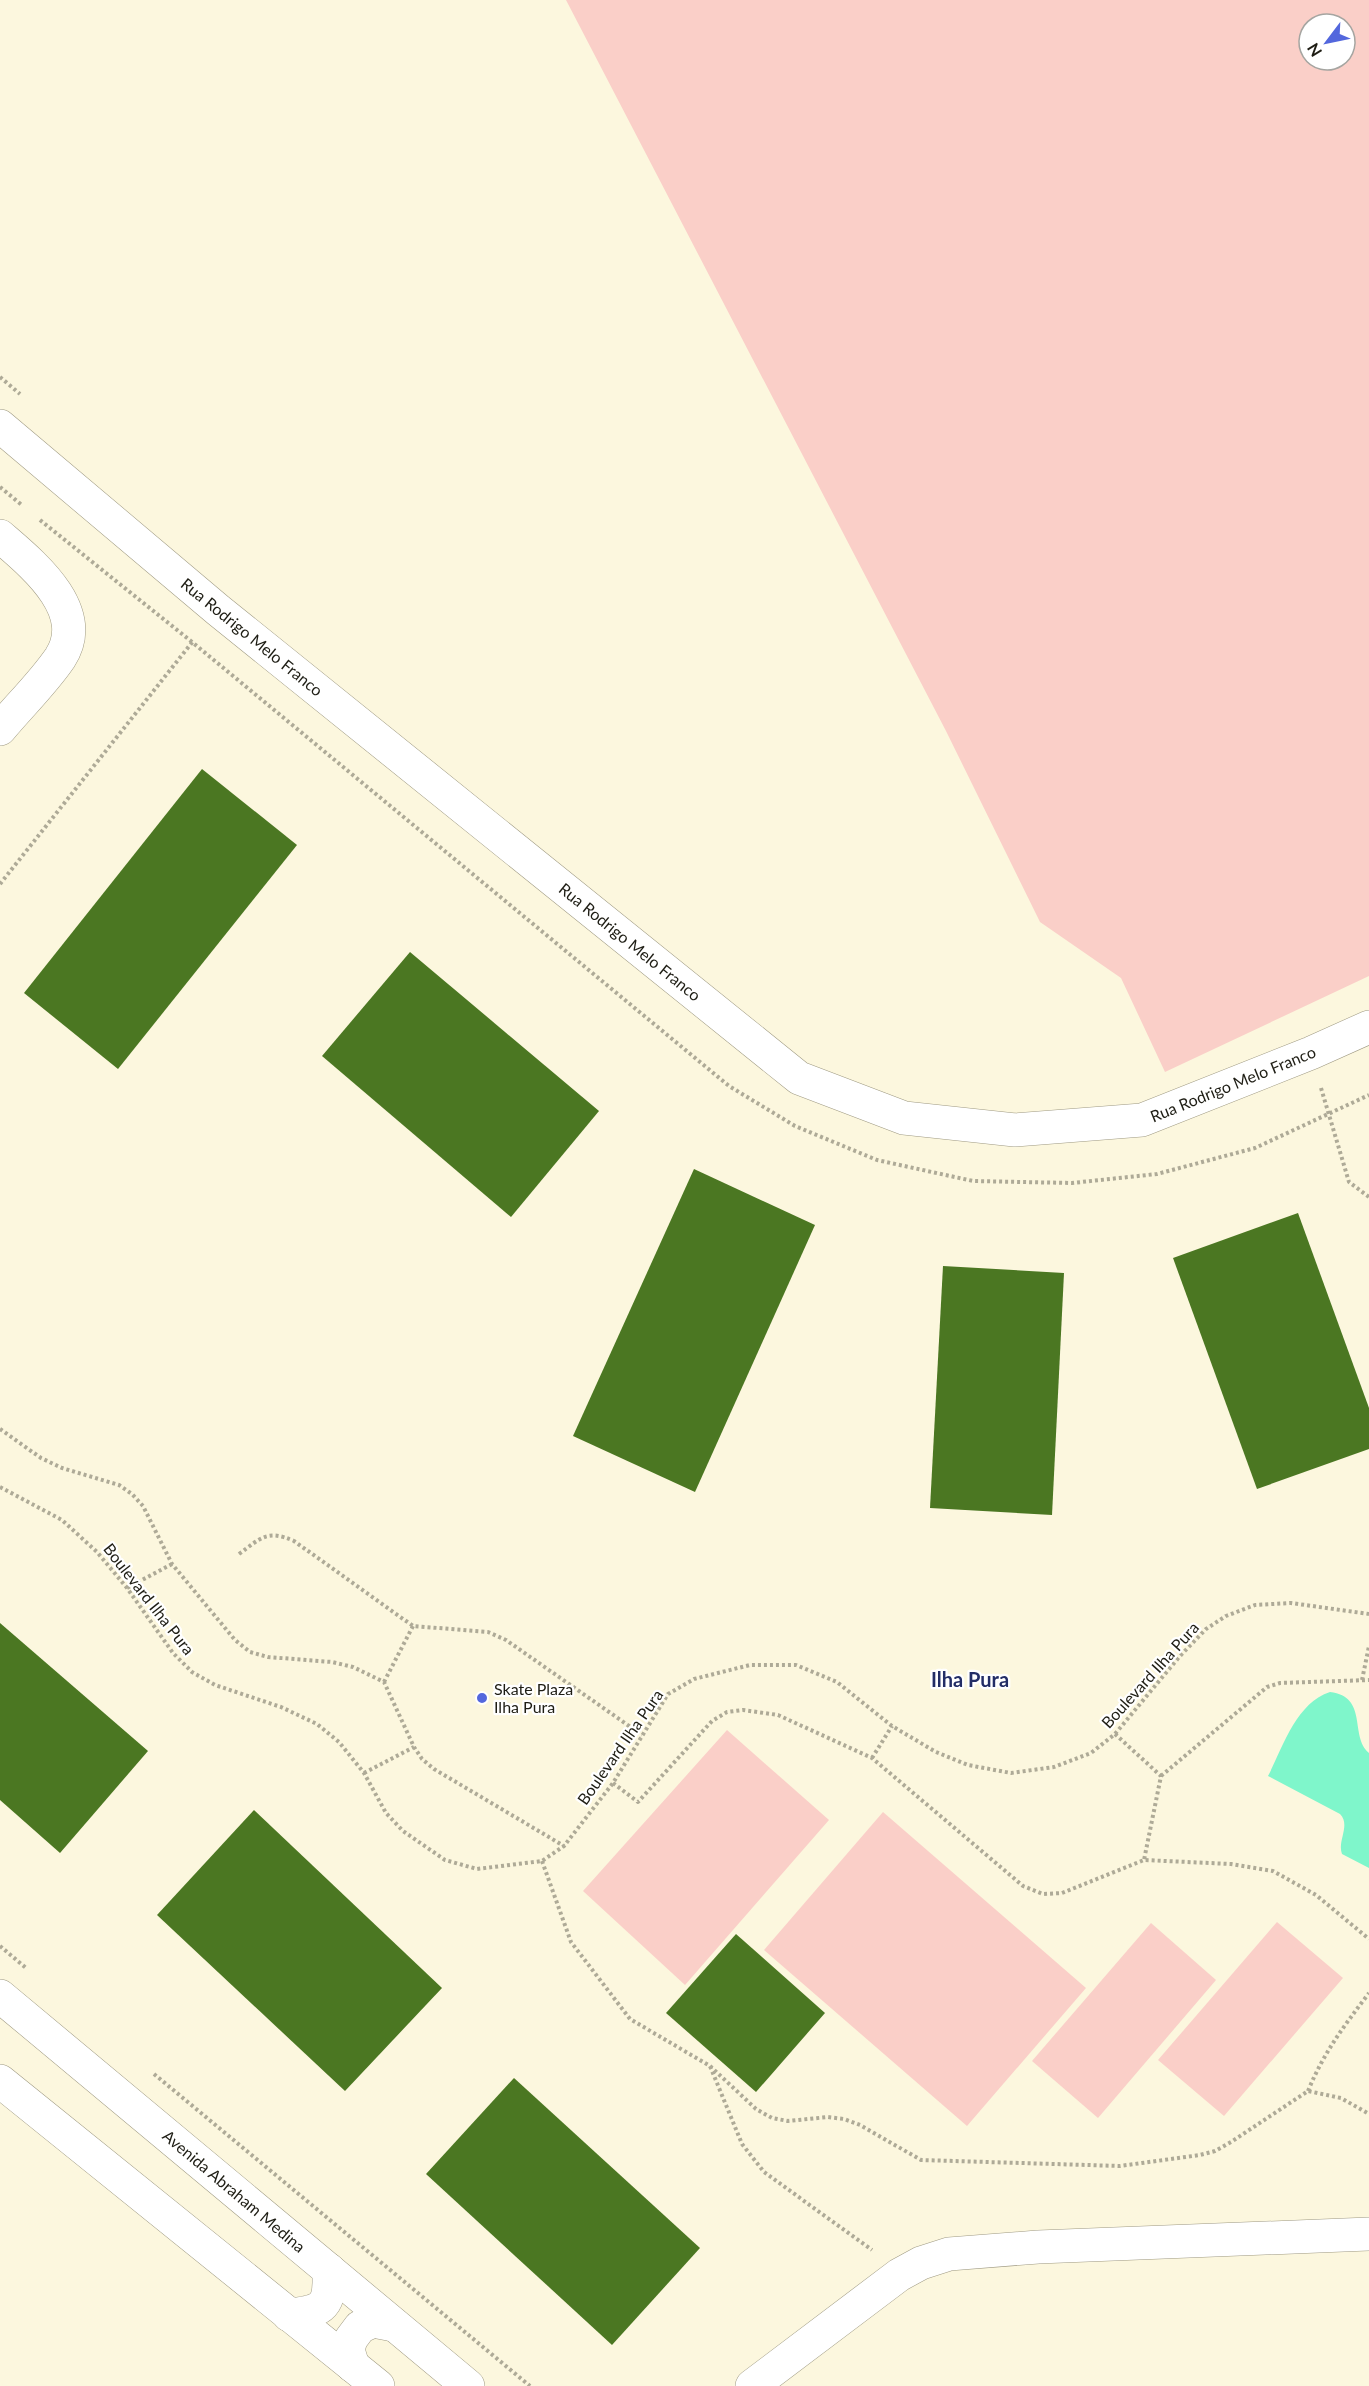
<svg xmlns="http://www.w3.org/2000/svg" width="1369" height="2386" font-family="Lato,sans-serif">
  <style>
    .green { fill: #facfc8; fill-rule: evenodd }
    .water { fill: #7ff6cb }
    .building { fill: #4b7722 }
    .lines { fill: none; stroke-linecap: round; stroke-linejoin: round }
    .minor-casing { stroke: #9f9a83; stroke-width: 34 }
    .path { stroke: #aeaa97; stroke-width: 4; stroke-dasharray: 3 3; stroke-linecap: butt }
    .minor { stroke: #fff; stroke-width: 33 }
    .poi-dot { fill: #5367dd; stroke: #fff; stroke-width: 2 }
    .labels { text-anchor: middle; stroke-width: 4.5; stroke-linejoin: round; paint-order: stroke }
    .street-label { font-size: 16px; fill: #1e1d14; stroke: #fff }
    .poi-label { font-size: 16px; fill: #1e1d14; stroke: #fff; text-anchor: start }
    .quarter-label { font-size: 20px; font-weight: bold; fill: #232d66; stroke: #fff }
  </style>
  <rect width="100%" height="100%" fill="#fcf7de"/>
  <g class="green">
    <path d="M566 0H1369V976L1165 1072 1121 978 1040 922 946 731ZM1309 24H1345V60H1309Z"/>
    <path d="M727 1730 829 1820 685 1985 583 1891Z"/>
    <path d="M883 1812 1086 1988 967 2126 764 1950Z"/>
    <path d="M1277 1922 1343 1978 1224 2116 1158 2060Z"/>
    <path d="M1151 1923 1216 1980 1098 2118 1032 2061Z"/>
  </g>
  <path class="water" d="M1330 1692C1369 1697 1349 1736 1369 1753V1868L1342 1854C1337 1841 1351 1825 1340 1814L1268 1776C1283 1747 1296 1703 1330 1692Z"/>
  <g class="building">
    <path d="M202 769 297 845 118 1069 24 993Z"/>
    <path d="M410 952 599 1111 511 1217 322 1056Z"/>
    <path d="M694 1169 815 1225 695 1492 573 1436Z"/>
    <path d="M1298 1213 1369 1408V1449L1257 1489 1173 1258Z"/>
    <path d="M943 1266 1064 1273 1052 1515 930 1508Z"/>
    <path d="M0 1623 148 1751 60 1853 0 1800Z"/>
    <path d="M254 1810 442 1988 345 2091 157 1915Z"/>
    <path d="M736 1934 825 2013 756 2092 666 2013Z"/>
    <path d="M514 2078 700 2248 612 2345 426 2174Z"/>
  </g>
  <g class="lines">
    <defs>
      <g id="minor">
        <path d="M0 426 218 610 799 1078 904 1118 1015 1130 1142 1120 1311 1053 1369 1027"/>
        <path d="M0 536C31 563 91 610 60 658 43 683 19 706 0 729"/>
        <path d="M0 1996 468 2386"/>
        <path d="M0 2081 378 2386"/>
        <path d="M289 2315C325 2311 330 2306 329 2270"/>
        <path d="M353 2366 348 2350 351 2339 360 2327 373 2321 394 2325"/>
        <path d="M752 2386 899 2275 921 2263 949 2254 1038 2247 1369 2234"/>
      </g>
    </defs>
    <use href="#minor" class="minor-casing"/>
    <g class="path">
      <path d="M0 377 20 394"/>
      <path d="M0 487 23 506"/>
      <path d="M40 520 192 642 729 1086 795 1126 877 1160 973 1181 1072 1183 1157 1174 1255 1148 1369 1095"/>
      <path d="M0 884 194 640"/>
      <path d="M1321 1088 1349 1182 1369 1197"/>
      <path d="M0 1429 41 1458 62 1468 119 1485 132 1494 143 1506 172 1564 235 1640 250 1652 268 1657 332 1662 353 1667 384 1682 414 1747 422 1759 434 1769 564 1846"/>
      <path d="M0 1487 62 1520 97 1552 127 1588 173 1653 192 1672 215 1685 281 1707 317 1724 339 1742 364 1773 386 1813 403 1831 445 1860 477 1869 542 1861 564 1846 613 1783 668 1694 694 1679 750 1665H796L837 1682 892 1726 936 1752 968 1765 1011 1773 1054 1767 1091 1753 1115 1734 1180 1656 1206 1629 1226 1616 1255 1605 1291 1603 1369 1614"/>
      <path d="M239 1554C261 1538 267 1529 294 1541L413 1626 488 1632 506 1640 642 1735"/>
      <path d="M127 1588 172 1564"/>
      <path d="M1362 1680 1369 1646"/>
      <path d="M384 1682 413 1626"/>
      <path d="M1115 1734 1161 1776 1144 1860"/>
      <path d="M872 1758 892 1726"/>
      <path d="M364 1773 414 1747"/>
      <path d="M1161 1776 1267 1687 1280 1683 1369 1680"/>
      <path d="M613 1783 638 1802 712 1721 727 1712 743 1710 778 1715 872 1758 1023 1886 1043 1894 1062 1893 1144 1860 1231 1864 1273 1871 1316 1895 1369 1939"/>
      <path d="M542 1861 571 1942 630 2019 710 2066 742 2144 764 2172 872 2250"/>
      <path d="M0 1946 26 1968"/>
      <path d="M710 2066 756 2109 772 2118 788 2121 828 2117 844 2119 860 2125 921 2160 1120 2166 1200 2155 1215 2151 1231 2142 1308 2091 1341 2098 1369 2114"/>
      <path d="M154 2074 530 2386"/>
      <path d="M1308 2091C1324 2052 1344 2026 1369 1993"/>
    </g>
    <use href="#minor" class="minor"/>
  </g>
  <circle class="poi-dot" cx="482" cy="1698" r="6"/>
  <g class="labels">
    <g class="street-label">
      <text transform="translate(252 637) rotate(39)" y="6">Rua Rodrigo Melo Franco</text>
      <text transform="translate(630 942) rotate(39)" y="6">Rua Rodrigo Melo Franco</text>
      <text transform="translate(1233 1084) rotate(-22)" y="6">Rua Rodrigo Melo Franco</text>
      <text transform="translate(149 1599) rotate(52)" y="6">Boulevard Ilha Pura</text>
      <text transform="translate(1150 1675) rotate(-48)" y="6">Boulevard Ilha Pura</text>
      <text transform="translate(620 1747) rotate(-55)" y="6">Boulevard Ilha Pura</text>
      <text transform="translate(234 2191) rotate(40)" y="6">Avenida Abraham Medina</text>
    </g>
    <g class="poi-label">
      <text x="494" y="1695">Skate Plaza<tspan x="494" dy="18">Ilha Pura</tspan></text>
    </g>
    <g class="quarter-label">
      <text x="970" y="1687">Ilha Pura</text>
    </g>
  </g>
  <g transform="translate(1327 42) rotate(238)"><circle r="28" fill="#ffffff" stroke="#a5a5a1" stroke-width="1.5"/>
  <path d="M0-4.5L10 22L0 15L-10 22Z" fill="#5367dd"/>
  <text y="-9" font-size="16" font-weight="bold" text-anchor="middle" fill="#1e1d14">N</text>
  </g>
</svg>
